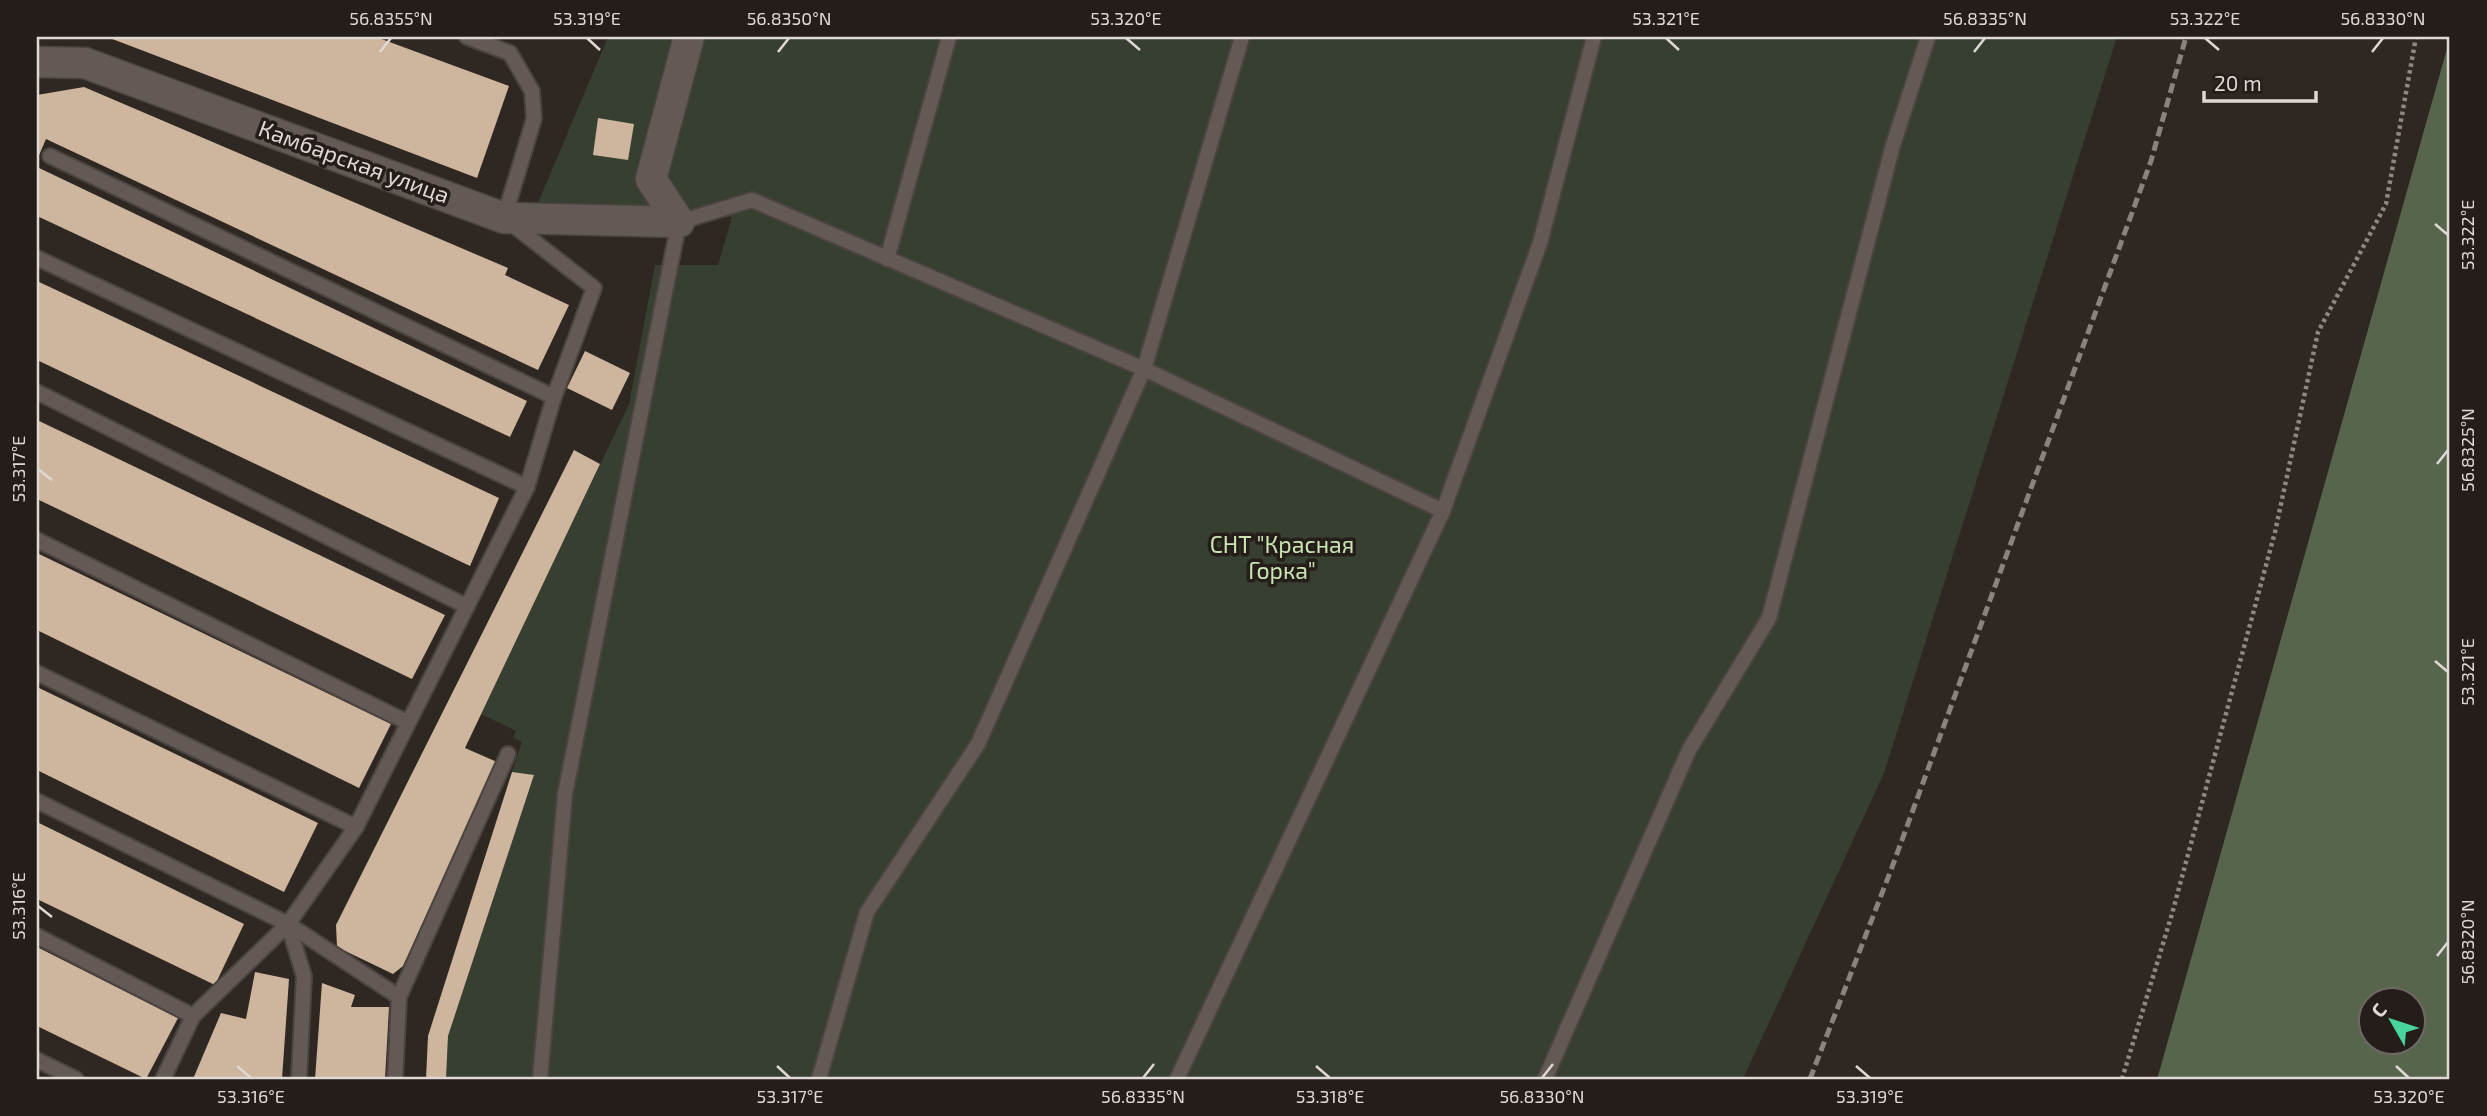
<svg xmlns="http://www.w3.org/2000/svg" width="2487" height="1116" font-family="'Exo 2',sans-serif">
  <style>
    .green { fill: #373f30 }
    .forest { fill: #56654b; fill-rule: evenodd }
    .building { fill: #ceb59d }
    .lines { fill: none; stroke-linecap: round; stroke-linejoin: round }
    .lane-casing { stroke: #4b4441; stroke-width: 18 }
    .street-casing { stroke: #4b4441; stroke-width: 33 }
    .path { stroke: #8e8884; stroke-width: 4.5; stroke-dasharray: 3.5 3.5; stroke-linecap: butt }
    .lane { stroke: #645a55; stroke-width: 14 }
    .street { stroke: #645a55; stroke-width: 30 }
    .rail { stroke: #89827e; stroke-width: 5; stroke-dasharray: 10 5; stroke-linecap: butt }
    .ticks { fill: none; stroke: #dfd9d6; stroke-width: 2.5 }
    .labels { text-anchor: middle; stroke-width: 7; stroke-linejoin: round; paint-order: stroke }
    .street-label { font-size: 23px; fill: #dfd9d6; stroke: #251d19 }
    .park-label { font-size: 23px; fill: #c9e5b3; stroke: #251d19 }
    .neatline { fill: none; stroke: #dfd9d6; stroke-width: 2.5 }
    .ticks-label { font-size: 18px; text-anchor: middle; fill: #dfd9d6 }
  </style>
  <rect width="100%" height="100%" fill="#2f2722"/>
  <path class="green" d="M608 37H2117L1884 773 1743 1079H446L448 1036 534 776 512 772 522 742 513 738 516 731 481 714 629 404 655 265H718L732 217 538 203Z"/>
  <path class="forest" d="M2450 38V1079H2157L2160 1069ZM2372 1000H2414V1042H2372Z"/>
  <g class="building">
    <path d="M107 37H376L509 86 477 178Z"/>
    <path d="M84 87 508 268 505 275 569 305 538 370 46 139 37 160V95Z"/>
    <path d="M598 118 634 124 628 160 593 155Z"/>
    <path d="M37 167 527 401 510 437 37 216Z"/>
    <path d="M37 281 499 498 470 566 37 360Z"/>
    <path d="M585 351 630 373 612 410 567 388Z"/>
    <path d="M37 420 445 615 412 679 37 499Z"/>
    <path d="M574 450 600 464 465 748 497 762 403 966 393 974 337 947 336 925Z"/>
    <path d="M37 553 391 724 359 788 37 630Z"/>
    <path d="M37 687 318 823 284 892 37 770Z"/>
    <path d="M512 772 534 775 448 1036 446 1079H426L428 1036Z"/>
    <path d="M37 822 244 924 215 985 37 899Z"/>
    <path d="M37 947 178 1018 146 1079 37 1026Z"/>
    <path d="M255 972 289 979 282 1079H193L221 1013 246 1019Z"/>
    <path d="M322 983 355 995 351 1007H389L385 1079H315Z"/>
  </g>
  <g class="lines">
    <defs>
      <g id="lane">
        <path d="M50 156 554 397"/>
        <path d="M37 258 527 487"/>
        <path d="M887 259 949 37"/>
        <path d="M37 392 466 606"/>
        <path d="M37 540 407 722"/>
        <path d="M37 673 356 827"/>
        <path d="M37 801 288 924 399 997 395 1079"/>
        <path d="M37 936 193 1016"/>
        <path d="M399 997 508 754"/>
        <path d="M37 1060 76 1079"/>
        <path d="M163 1079 193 1016 288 924"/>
        <path d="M299 1079 304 976 288 924 356 827 527 487 554 397 594 288 504 218 534 119 532 91 510 53 467 37"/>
        <path d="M540 1079 565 794 679 222 752 200 1144 369 1443 511"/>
        <path d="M819 1079 867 912 978 744 1144 369 1242 37"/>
        <path d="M1177 1079 1443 511 1540 243 1594 37"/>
        <path d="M1545 1079 1689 750 1769 618 1893 145 1928 37"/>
      </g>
      <g id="street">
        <path d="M37 62 85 63 504 218 679 222"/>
        <path d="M679 222 651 179 689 37"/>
      </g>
    </defs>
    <use href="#lane" class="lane-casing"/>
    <use href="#street" class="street-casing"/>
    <path class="path" d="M2122 1079 2172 914 2275 532 2318 332 2386 204 2416 37"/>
    <use href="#lane" class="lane"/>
    <use href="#street" class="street"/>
    <path class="rail" d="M1810 1079 1891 870 2151 161 2186 37"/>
  </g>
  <path class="ticks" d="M587 38 600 50M1126 38 1140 50M1666 38 1679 50M2205 38 2219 50M380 52 391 38M778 52 789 38M1974 52 1985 38M2372 52 2383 38M2435 224 2448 235M2437 464 2448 450M38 469 52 480M2435 661 2448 672M38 906 52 917M2437 956 2448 942M237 1066 251 1078M777 1066 790 1078M1316 1066 1330 1078M1856 1066 1870 1078M2396 1066 2409 1078M1143 1078 1154 1064M1542 1078 1553 1064"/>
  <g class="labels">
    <g class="street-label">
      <text transform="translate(354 162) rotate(20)" y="8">Камбарская улица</text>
    </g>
    <g class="park-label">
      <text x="1282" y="553">СНТ "Красная<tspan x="1282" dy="26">Горка"</tspan></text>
    </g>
  </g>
  <rect width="2487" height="1116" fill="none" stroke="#251d19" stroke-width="77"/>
  <g transform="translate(2392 1021) rotate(309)"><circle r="33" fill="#251d19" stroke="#6f6865" stroke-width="2"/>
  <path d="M0-5L12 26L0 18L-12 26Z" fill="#48d49d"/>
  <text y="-10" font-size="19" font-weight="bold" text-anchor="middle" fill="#dfd9d6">С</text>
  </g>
  <path d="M2204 91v10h112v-10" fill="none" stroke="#dfd9d6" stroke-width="3.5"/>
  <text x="2214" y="91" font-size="21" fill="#dfd9d6" stroke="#251d19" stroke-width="5" paint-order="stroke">20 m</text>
  <rect x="38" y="38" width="2410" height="1040" class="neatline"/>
  <g class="ticks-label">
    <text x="391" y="25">56.8355°N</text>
    <text x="587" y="25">53.319°E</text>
    <text x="789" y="25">56.8350°N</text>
    <text x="1126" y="25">53.320°E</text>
    <text x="1666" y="25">53.321°E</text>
    <text x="1985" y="25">56.8335°N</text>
    <text x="2205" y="25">53.322°E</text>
    <text x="2383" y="25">56.8330°N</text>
    <text transform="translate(2468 235) rotate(-90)" y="6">53.322°E</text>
    <text transform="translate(2468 450) rotate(-90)" y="6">56.8325°N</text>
    <text transform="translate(19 469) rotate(-90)" y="6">53.317°E</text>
    <text transform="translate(2468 672) rotate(-90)" y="6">53.321°E</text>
    <text transform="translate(19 906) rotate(-90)" y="6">53.316°E</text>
    <text transform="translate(2468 942) rotate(-90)" y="6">56.8320°N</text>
    <text x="251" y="1103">53.316°E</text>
    <text x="790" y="1103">53.317°E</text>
    <text x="1143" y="1103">56.8335°N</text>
    <text x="1330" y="1103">53.318°E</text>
    <text x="1542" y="1103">56.8330°N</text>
    <text x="1870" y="1103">53.319°E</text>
    <text x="2409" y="1103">53.320°E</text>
  </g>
</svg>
